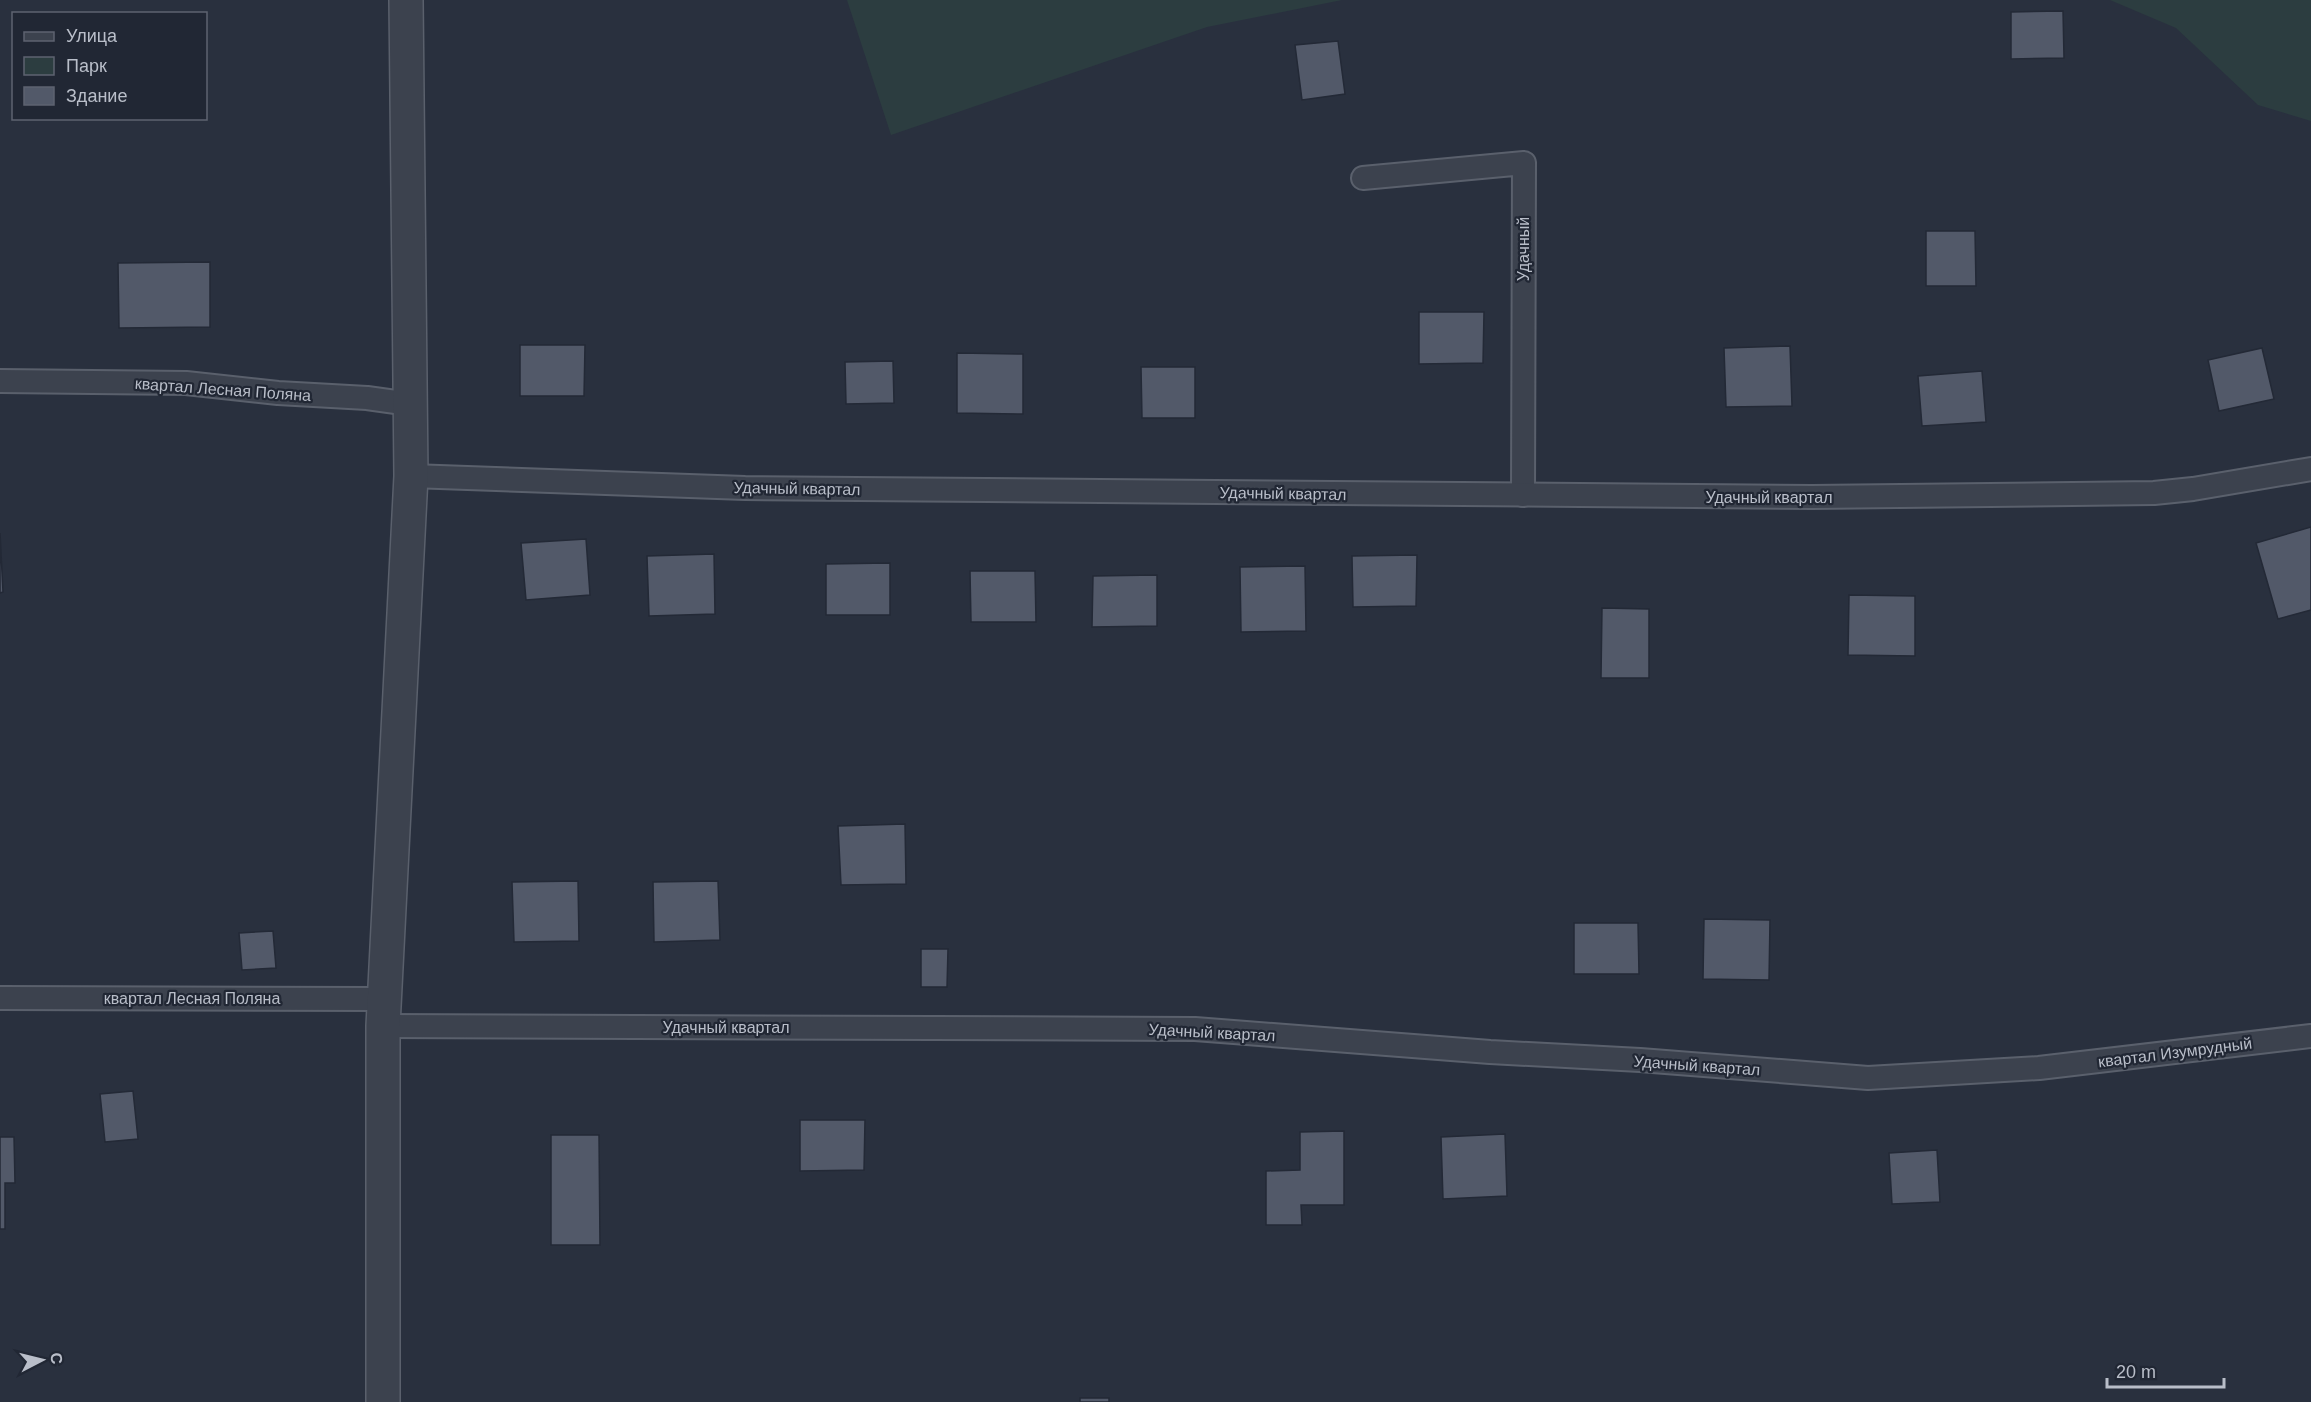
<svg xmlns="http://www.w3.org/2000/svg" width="2311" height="1402" font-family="Helvetica,sans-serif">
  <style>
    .green { fill: #2c3d40 }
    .building { fill: #525969; stroke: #232936; stroke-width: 1.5 }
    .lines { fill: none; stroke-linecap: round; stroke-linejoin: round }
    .service-casing { stroke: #5a606c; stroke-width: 26 }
    .minor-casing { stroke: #5a606c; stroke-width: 36 }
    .service { stroke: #3c424e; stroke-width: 22 }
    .minor { stroke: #3c424e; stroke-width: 33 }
    .labels { text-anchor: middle; stroke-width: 4.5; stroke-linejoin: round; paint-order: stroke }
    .street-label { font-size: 16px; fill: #b9bec9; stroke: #212734 }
  </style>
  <rect width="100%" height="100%" fill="#29303e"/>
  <g class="green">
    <path d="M847 0H1342L1207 27 891 135Z"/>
    <path d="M2110 0H2311V121L2258 105 2176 28Z"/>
  </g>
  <g class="building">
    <path d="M2063 11 2064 58 2011 59V12Z"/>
    <path d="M1338 41 1345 94 1302 100 1295 45Z"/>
    <path d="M1926 231H1975L1976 286H1926Z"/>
    <path d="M210 262V327L119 328 118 263Z"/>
    <path d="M1419 312H1484L1483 363 1419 364Z"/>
    <path d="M520 345H585L584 396H520Z"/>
    <path d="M1790 346 1792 406 1726 407 1724 348Z"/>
    <path d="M2262 348 2274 399 2219 411 2208 360Z"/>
    <path d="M957 353 1023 354V414L957 413Z"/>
    <path d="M893 361 894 403 846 404 845 362Z"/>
    <path d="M1141 367H1195V418H1142Z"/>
    <path d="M1982 371 1986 422 1922 426 1918 376Z"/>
    <path d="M2311 527V610L2278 619 2256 543Z"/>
    <path d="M0 533 3 592 0 593Z"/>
    <path d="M586 539 590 595 526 600 521 543Z"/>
    <path d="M714 554 715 614 649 616 647 556Z"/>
    <path d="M1417 555 1416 606 1353 607 1352 556Z"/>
    <path d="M890 563V615H826V564Z"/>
    <path d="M1305 566 1306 631 1241 632 1240 567Z"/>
    <path d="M970 571H1035L1036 622H971Z"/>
    <path d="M1157 575V626L1092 627 1093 576Z"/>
    <path d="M1849 595 1915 596V656L1848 655Z"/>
    <path d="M1602 608 1649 609V678H1601Z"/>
    <path d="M905 824 906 884 841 885 838 826Z"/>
    <path d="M578 881 579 941 514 942 512 882Z"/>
    <path d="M718 881 720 940 654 942 653 882Z"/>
    <path d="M1704 919 1770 920 1769 980 1703 979Z"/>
    <path d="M1574 923H1638L1639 974H1574Z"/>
    <path d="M273 931 276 968 242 970 239 933Z"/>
    <path d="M921 949H948L947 987H921Z"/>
    <path d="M133 1091 138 1139 105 1142 100 1094Z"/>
    <path d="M800 1120H865L864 1170 800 1171Z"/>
    <path d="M1344 1131V1205H1301L1302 1225H1266V1171L1300 1170V1132Z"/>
    <path d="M1505 1134 1507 1196 1443 1199 1441 1137Z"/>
    <path d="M551 1135H599L600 1245H551Z"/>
    <path d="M0 1137H14L15 1183H5V1229H0Z"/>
    <path d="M1937 1150 1940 1202 1892 1204 1889 1153Z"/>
    <rect x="1080" y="1398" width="29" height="4"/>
  </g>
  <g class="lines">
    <defs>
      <g id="service">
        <path d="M1363 178 1524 163 1523 495"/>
        <path d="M0 381 186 383 278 393 367 398 410 404"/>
        <path d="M411 476 745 488 1812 497 2154 493 2193 489 2311 469"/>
        <path d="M0 998 384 999"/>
        <path d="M383 1026 1195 1029 1490 1052 1640 1060 1868 1078 2039 1068 2311 1036"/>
      </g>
      <path id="minor" d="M383 1402V1026L411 476 406 0"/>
    </defs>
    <use href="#service" class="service-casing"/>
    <use href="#minor" class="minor-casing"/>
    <use href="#service" class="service"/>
    <use href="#minor" class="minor"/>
  </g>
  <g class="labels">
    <g class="street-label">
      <text transform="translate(1523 249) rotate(-90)" y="6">Удачный</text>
      <text transform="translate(223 389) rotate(4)" y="6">квартал Лесная Поляна</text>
      <text transform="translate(797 488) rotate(1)" y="6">Удачный квартал</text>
      <text transform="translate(1283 493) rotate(1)" y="6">Удачный квартал</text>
      <text x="1769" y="503">Удачный квартал</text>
      <text x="192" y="1004">квартал Лесная Поляна</text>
      <text x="726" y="1033">Удачный квартал</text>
      <text transform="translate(1212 1032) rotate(3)" y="6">Удачный квартал</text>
      <text transform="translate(2175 1052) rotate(-7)" y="6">квартал Изумрудный</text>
      <text transform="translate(1697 1065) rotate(4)" y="6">Удачный квартал</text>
    </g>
  </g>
  <rect x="12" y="12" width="195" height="108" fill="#212734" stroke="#5e6370" stroke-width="1.5"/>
  <rect x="24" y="32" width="30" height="9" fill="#3c424e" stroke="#5e6370" stroke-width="1.5"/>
  <text x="66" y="42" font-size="18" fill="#b9bec9">Улица</text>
  <rect x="24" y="57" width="30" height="18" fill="#2c3d40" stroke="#5e6370" stroke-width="1.5"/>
  <text x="66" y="72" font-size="18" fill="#b9bec9">Парк</text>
  <rect x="24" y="87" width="30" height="18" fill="#525969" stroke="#5e6370" stroke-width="1.5"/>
  <text x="66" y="102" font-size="18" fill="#b9bec9">Здание</text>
  <g transform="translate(42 1360) rotate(83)" stroke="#212734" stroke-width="4.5" paint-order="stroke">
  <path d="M0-4.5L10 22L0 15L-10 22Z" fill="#b9bec9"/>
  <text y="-9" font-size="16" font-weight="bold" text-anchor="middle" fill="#b9bec9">С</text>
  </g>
  <path d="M2107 1378v9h117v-9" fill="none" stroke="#b9bec9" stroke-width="3"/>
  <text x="2116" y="1378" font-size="18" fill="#b9bec9" stroke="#212734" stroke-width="4.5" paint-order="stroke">20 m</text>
</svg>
